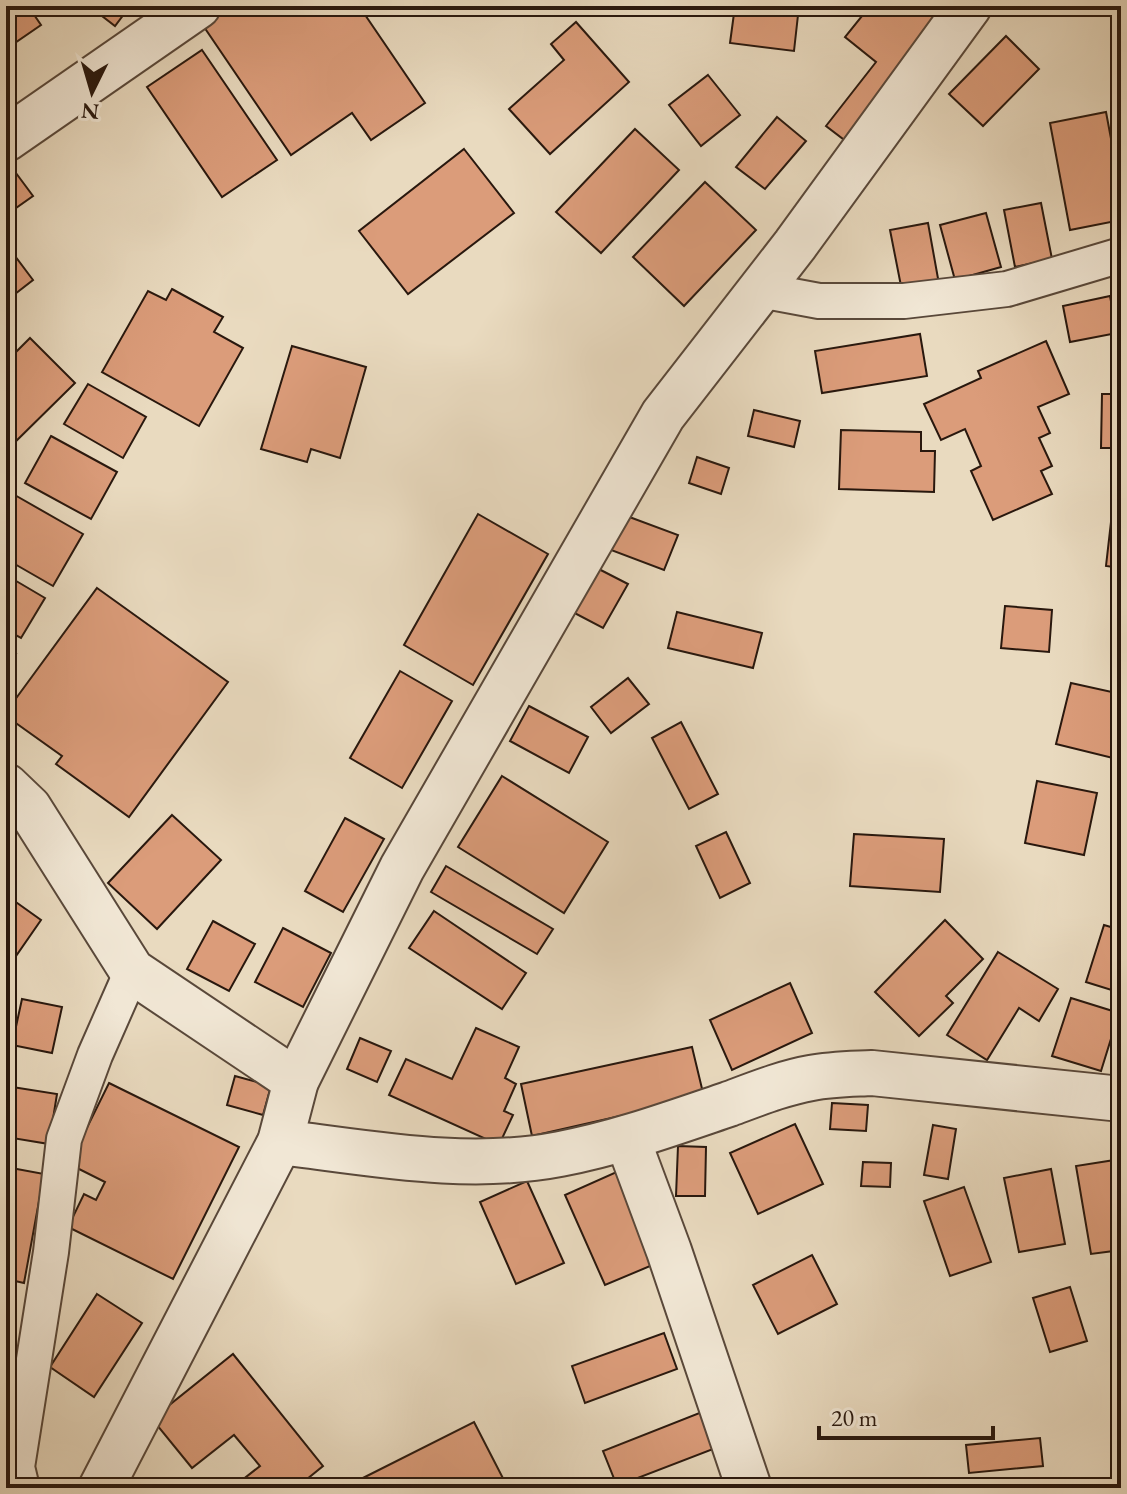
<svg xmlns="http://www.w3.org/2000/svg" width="1127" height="1494" font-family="'EB Garamond',serif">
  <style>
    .building { fill: #db9c7a; stroke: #29180e; stroke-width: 2 }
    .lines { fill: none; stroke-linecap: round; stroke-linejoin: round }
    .service-casing { stroke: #59483a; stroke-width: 38 }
    .minor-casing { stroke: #59483a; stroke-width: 48 }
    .service { stroke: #f1e7d5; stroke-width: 34 }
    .minor { stroke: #f1e7d5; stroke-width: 44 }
  </style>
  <rect width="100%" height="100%" fill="#e9dabf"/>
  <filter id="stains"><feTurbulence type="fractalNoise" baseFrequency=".0025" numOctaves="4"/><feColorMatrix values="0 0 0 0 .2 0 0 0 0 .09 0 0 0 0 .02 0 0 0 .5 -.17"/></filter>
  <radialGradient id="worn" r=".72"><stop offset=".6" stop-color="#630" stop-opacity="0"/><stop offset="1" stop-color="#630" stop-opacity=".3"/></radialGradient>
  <g class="building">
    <path d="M6 6H28L41 25 6 49Z"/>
    <path d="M89 6H130L115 26Z"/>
    <path d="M222 6H359L425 103 371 140 352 113 291 155 200 21Z"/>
    <path d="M735 6H799L794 51 730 43Z"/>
    <path d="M870 6H945L847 142 826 126 876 62 845 37Z"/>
    <path d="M576 22 629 82 550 154 509 109 564 60 551 44Z"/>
    <path d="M1006 36 1039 69 983 126 949 94Z"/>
    <path d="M202 50 277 160 222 197 147 87Z"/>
    <path d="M708 75 740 115 701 146 669 105Z"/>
    <path d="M1106 112 1121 192V220L1070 230 1050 123Z"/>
    <path d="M777 117 806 141 765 189 736 167Z"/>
    <path d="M635 129 679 170 601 253 556 212Z"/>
    <path d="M464 149 514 213 408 294 359 231Z"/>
    <path d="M10 165 33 196 6 215V168Z"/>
    <path d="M705 182 756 230 684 306 633 257Z"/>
    <path d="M1041 203 1052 259 1015 267 1004 210Z"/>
    <path d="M986 213 1001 267 955 280 940 225Z"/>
    <path d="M928 223 939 284 902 291 890 230Z"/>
    <path d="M6 244 33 280 6 301Z"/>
    <path d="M172 289 223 317 214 332 243 348 199 426 102 372 148 291 166 300Z"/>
    <path d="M1110 296 1117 333 1070 342 1063 306Z"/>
    <path d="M920 334 927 376 822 393 815 351Z"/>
    <path d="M30 338 75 383 6 451V362Z"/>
    <path d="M1046 341 1069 394 1038 407 1050 433 1039 438 1052 466 1041 471 1052 494 993 520 971 471 981 466 965 429 941 440 924 404 981 378 978 371Z"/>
    <path d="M292 346 366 367 340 458 311 449 307 462 261 449Z"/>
    <path d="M88 384 146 417 123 458 64 424Z"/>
    <path d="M1102 394H1121V448H1101Z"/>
    <path d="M754 410 800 421 794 447 748 436Z"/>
    <path d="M841 430 921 432V451H935L934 492 839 489Z"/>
    <path d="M51 436 117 472 91 519 25 483Z"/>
    <path d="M697 457 729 468 721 494 689 483Z"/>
    <path d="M1116 478H1121V568L1106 566Z"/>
    <path d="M13 494 83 534 53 586 6 559V506Z"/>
    <path d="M478 514 548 554 473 685 404 645Z"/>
    <path d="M624 515 678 535 664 570 611 550Z"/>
    <path d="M589 564 628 584 603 628 565 608Z"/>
    <path d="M6 575 45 598 21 638 6 630Z"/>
    <path d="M97 588 228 682 129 817 56 764 62 756 6 716V712Z"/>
    <path d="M1005 606 1052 610 1049 652 1001 648Z"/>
    <path d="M677 612 762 633 753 668 668 648Z"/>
    <path d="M6 649 16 654 6 670Z"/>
    <path d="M400 671 452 701 402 788 350 758Z"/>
    <path d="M628 678 649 704 611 733 591 707Z"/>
    <path d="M1071 683 1121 694V760L1056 744Z"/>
    <path d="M529 706 588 737 569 773 510 741Z"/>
    <path d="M681 722 718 794 689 809 652 738Z"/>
    <path d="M502 776 608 842 564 913 458 847Z"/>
    <path d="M1037 781 1097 793 1084 855 1025 843Z"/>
    <path d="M172 815 221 860 157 929 108 883Z"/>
    <path d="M6 818 17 825 6 841Z"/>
    <path d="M345 818 384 839 343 912 305 891Z"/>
    <path d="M726 832 750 883 720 898 696 846Z"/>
    <path d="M854 834 944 839 940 892 850 886Z"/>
    <path d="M446 866 553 929 537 954 431 892Z"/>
    <path d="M6 895 41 920 16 956 6 948Z"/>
    <path d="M434 911 526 973 502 1009 409 948Z"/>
    <path d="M945 920 983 959 946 996 953 1003 919 1036 875 992Z"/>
    <path d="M213 921 255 944 229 991 187 969Z"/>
    <path d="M1104 925 1121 930V993L1086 982Z"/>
    <path d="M283 928 331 953 303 1007 255 982Z"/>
    <path d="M998 952 1058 989 1039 1021 1019 1008 987 1060 947 1035Z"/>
    <path d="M790 983 812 1033 732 1070 710 1020Z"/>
    <path d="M1071 998 1119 1013 1101 1071 1052 1056Z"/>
    <path d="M22 999 62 1007 52 1053 12 1045Z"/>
    <path d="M476 1028 519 1047 505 1078 516 1084 504 1111 513 1115 499 1145 389 1095 406 1059 452 1079Z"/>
    <path d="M360 1038 391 1051 377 1082 347 1069Z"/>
    <path d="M692 1047 704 1097 532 1136 521 1084Z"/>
    <path d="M235 1076 271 1086 263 1115 227 1105Z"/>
    <path d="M109 1083 239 1147 173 1279 68 1227 84 1194 96 1200 105 1182 69 1164Z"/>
    <path d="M6 1086 57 1094 49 1144 6 1137Z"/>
    <path d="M832 1103 868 1105 866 1131 830 1129Z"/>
    <path d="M795 1124 823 1184 758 1214 730 1153Z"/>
    <path d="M933 1125 956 1129 948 1179 924 1175Z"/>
    <path d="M678 1146 706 1147 705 1196H676Z"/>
    <path d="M1121 1159V1250L1091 1254 1076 1166Z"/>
    <path d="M863 1162 891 1163 890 1187 861 1186Z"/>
    <path d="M6 1167 44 1174 24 1283 6 1279Z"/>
    <path d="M1051 1169 1065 1244 1019 1252 1004 1178Z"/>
    <path d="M621 1170 662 1261 605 1285 565 1195Z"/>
    <path d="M527 1181 564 1263 516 1284 480 1202Z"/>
    <path d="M964 1187 991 1262 950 1276 924 1201Z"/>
    <path d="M812 1255 837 1304 778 1334 753 1285Z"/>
    <path d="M1070 1287 1087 1341 1050 1352 1033 1298Z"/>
    <path d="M97 1294 142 1323 94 1397 50 1367Z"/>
    <path d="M664 1333 677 1369 585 1403 572 1366Z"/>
    <path d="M233 1354 323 1466 296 1488H232L260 1466 234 1435 192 1468 152 1419Z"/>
    <path d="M707 1410 721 1446 617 1486 603 1451Z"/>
    <path d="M474 1422 508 1488H343Z"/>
    <path d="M1040 1438 1043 1466 969 1473 966 1445Z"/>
  </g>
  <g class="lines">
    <defs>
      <g id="service">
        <path d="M760 290 819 301H904L1007 289 1121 255"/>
        <path d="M22 1488 17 1467 51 1252 64 1139 95 1055 132 971"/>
      </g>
      <g id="minor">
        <path d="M6 139 198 6"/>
        <path d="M6 786 29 808 132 971 296 1081"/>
        <path d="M627 1138 669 1251 749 1488"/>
        <path d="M280 1142C371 1153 467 1172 560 1154 618 1143 673 1123 729 1104 756 1094 783 1083 811 1078 831 1074 852 1074 872 1073L1121 1099"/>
        <path d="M101 1488 280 1142 296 1081 402 868 663 415 795 245 969 6"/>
      </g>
    </defs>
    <use href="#service" class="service-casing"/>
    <use href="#minor" class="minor-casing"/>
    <use href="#service" class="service"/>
    <use href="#minor" class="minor"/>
  </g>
  <rect width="1127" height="1494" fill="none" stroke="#e9dabf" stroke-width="32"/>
  <rect x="8" y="8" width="1111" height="1478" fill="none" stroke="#29180e" stroke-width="4"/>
  <rect x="16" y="16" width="1095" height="1462" fill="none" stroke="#29180e" stroke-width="2"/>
  <g transform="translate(92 92) rotate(185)" stroke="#f1e7d5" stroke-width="6" paint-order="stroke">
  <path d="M0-6L14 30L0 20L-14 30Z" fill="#29180e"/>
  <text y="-12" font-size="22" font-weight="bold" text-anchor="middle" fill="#29180e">N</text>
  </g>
  <path d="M819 1426v12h174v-12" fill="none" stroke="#29180e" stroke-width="4"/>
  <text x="831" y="1426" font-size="24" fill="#29180e" stroke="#f1e7d5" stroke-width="6" paint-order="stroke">20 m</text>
  <rect width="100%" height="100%" filter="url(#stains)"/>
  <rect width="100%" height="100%" fill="url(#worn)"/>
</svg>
